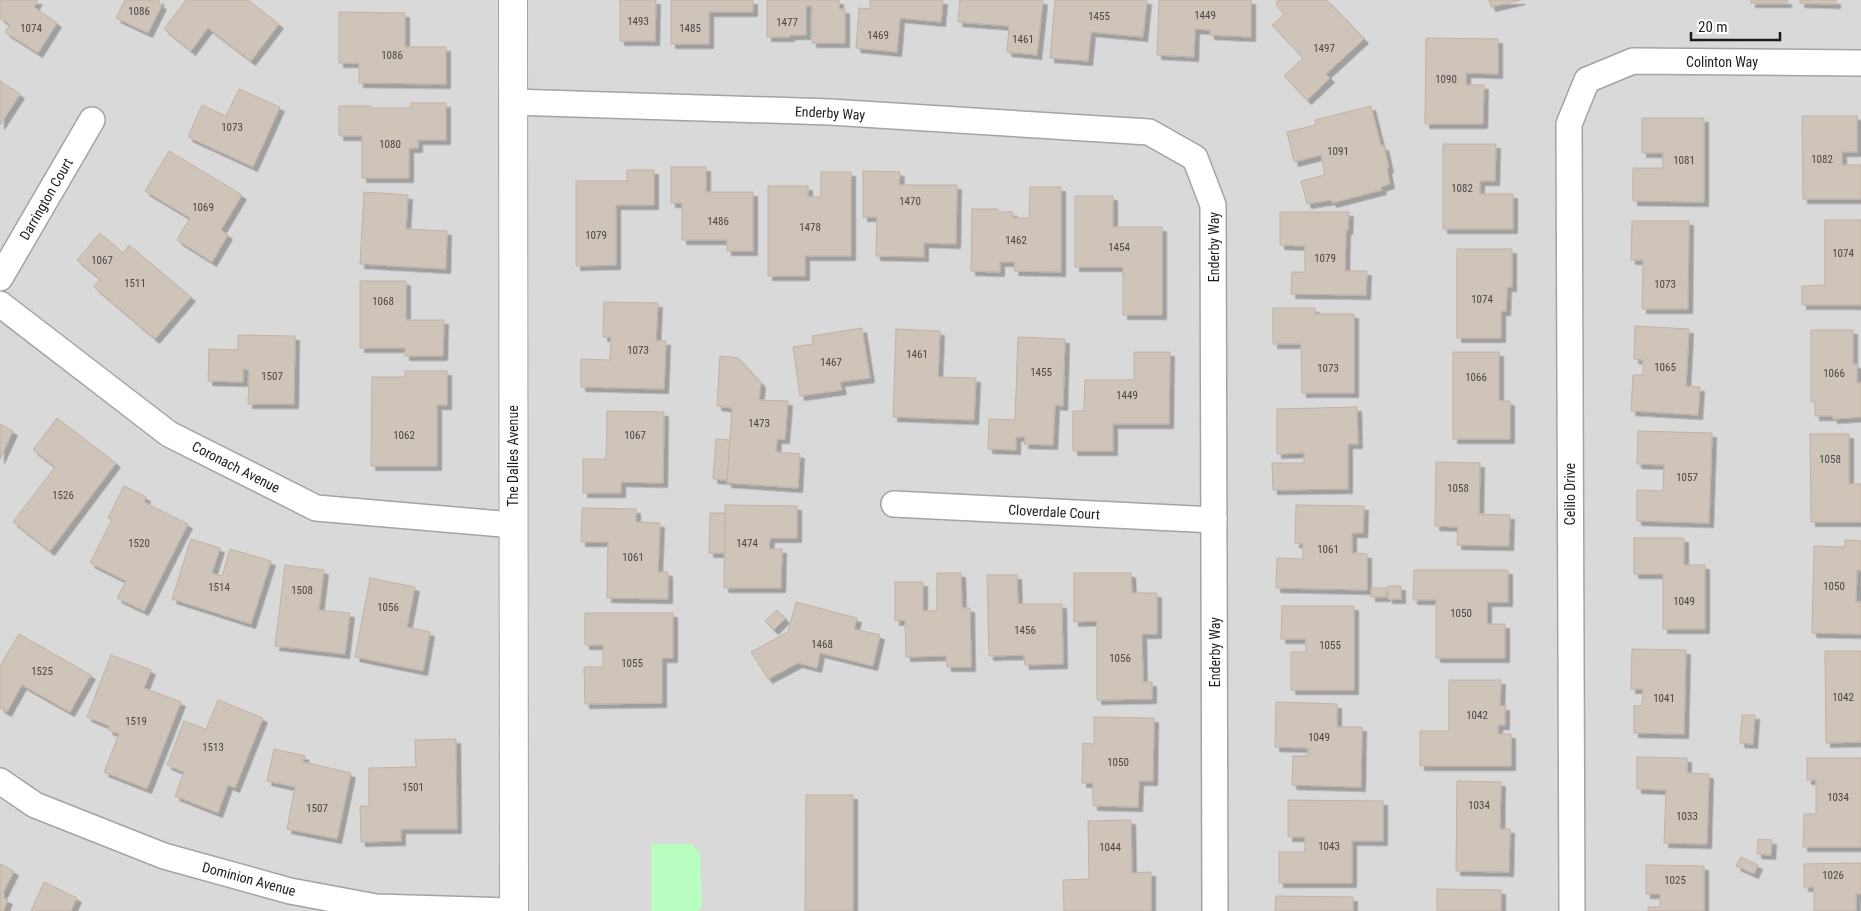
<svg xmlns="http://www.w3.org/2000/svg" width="1861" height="911" font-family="'Roboto Condensed',sans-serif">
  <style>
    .residential { fill: #dad9d9 }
    .park { fill: #b8fec1 }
    .building { fill: #cfc4b9; stroke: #c1b1a2; filter: url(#shadow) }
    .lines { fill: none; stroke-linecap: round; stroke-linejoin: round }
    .minor-casing { stroke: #a3a3a3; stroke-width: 28 }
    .tertiary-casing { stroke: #a3a3a3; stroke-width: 30 }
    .minor { stroke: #fff; stroke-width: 25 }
    .tertiary { stroke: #fff; stroke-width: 28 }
    .labels { text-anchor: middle; stroke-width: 4; stroke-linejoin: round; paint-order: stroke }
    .number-label { font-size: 11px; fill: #494643 }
    .street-label { font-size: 14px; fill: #1c1c1c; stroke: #fff }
  </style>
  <defs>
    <filter id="shadow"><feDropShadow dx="4.5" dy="4.5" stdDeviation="0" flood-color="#0004"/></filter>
  </defs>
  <rect width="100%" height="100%" fill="#efebe0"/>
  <rect class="residential" x="0" y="0" width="1861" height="911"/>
  <path class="park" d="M651 844H691L700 852 702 905 699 911H651Z"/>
  <g class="building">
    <path d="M0 0H38L34 7 57 23 38 53 5 32 10 25 0 18Z"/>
    <path d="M125 0H160L158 3 162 5 148 33 116 18Z"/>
    <path d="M186 0H248L279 24 251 61 208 28 191 51 164 29Z"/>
    <path d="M620 0H656L655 41H620Z"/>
    <path d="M671 0H753V12H709V44H671Z"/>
    <path d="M767 0H839V9H845V43H812V6H806V35H790V37H767Z"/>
    <path d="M870 0H943L941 22 900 18 897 52 856 48 859 8 870 9Z"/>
    <path d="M960 0H1043L1037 55 1007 52 1009 26 958 22Z"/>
    <path d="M1055 0H1147L1143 37 1091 32 1088 61 1050 58Z"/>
    <path d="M1159 0H1251V37L1210 35V30L1195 29 1194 57 1157 55Z"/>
    <path d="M1278 0H1327L1364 39 1326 74 1330 78 1307 100 1284 76 1303 58 1272 25 1284 14 1276 5Z"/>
    <path d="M1489 0H1521L1491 7Z"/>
    <rect x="1751" y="0" width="36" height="3"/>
    <path d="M1800 0H1836V4L1800 3Z"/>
    <path d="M339 12 405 13V47H446V84L359 83V63H339Z"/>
    <path d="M1426 38 1498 39V74L1466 73V85H1484L1483 124H1425Z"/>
    <path d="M0 81 20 94 0 125Z"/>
    <path d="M239 89 280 107 253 167 188 137 202 105 226 116Z"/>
    <path d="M411 103H446V140H418V148H409V178H362V136H339V106H371V108H411Z"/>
    <path d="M1371 106 1381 146H1384L1389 168 1387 169 1390 184 1381 187 1382 190 1332 203 1331 200 1307 204 1301 181 1325 175 1321 155 1294 162 1287 132 1316 125 1315 120Z"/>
    <path d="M1802 116H1857V152H1842V165H1861V199H1803Z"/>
    <path d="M1642 118H1704V202L1633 201V168H1663V153H1642Z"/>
    <path d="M1443 144H1496L1495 181H1480V194H1513V229H1443Z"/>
    <path d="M169 151 242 195 221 230 228 235 212 262 177 240 190 218 145 191Z"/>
    <path d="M671 167H706V192H753V251H727V240H682V203H671Z"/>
    <path d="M627 170H654V205H616V265L576 266V181H627Z"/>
    <path d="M863 171 900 172 899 185H957L956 244 924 243V257L876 256 877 217H863Z"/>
    <path d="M821 172H851V256H805V276H768V186H808V197H821Z"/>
    <path d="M1030 187H1061V272L1014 271 1015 262H1000V272L971 271 972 209H998V212H1013V218H1029Z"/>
    <path d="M364 192 408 195 406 229 447 231 446 269 360 264Z"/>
    <path d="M1075 196H1113V227H1162V315H1123V267H1075Z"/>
    <path d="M1280 212H1349L1348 230H1346L1345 271H1367L1366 295 1291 294 1292 272H1305V246L1280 245Z"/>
    <path d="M1825 220H1861V305H1802V286L1825 285Z"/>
    <path d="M1632 221H1689L1688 309H1642L1643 260H1631Z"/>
    <path d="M100 233 123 253 129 245 191 297 155 339 94 287 100 279 77 260Z"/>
    <path d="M1457 249H1512V287H1507L1506 311H1501V338H1457Z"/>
    <path d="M360 281H406V320H444L443 356H405V348H360Z"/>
    <path d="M604 302 658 303 656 341H666L664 389 581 387V359L610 360 611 337H603Z"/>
    <path d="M1273 308H1315V314H1354V393H1302L1301 344H1273Z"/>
    <path d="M1635 326 1689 329 1686 386 1700 387 1698 415 1631 411 1633 375H1643V360L1634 359Z"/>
    <path d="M862 328 870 378 840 382 842 390 800 396 793 347 813 344 812 336Z"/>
    <path d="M896 329 940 331 938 377 976 378 974 420 893 417Z"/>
    <path d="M1811 330H1853V364H1857V383H1861V417L1833 419V416H1815V402H1811Z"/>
    <path d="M238 335 295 336 294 404H248L249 370 243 369V382L208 381 209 349 238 350Z"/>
    <path d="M1018 337 1065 339 1063 406 1055 405 1053 445 1024 444 1025 437H1016V450L988 449 989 419 1015 420Z"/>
    <path d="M1134 352H1170L1169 424H1113V451H1073V411H1084L1085 380H1134Z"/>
    <path d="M1453 352H1499V401H1510V439H1453Z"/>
    <path d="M720 356 738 358 761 383 759 400 788 401 785 439H777L776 452 800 454 798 488 727 483 732 408 717 406Z"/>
    <path d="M405 371H447V405H437V466H371L372 377H405Z"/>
    <path d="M1357 407 1358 444H1348V489L1273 490 1272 463H1304V453L1277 454V409Z"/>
    <path d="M607 411 664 412 663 483 621 482V493H583V459H606Z"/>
    <path d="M57 418 116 463 50 551 13 522 55 467 33 450Z"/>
    <path d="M0 424 13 431 0 459Z"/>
    <path d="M1638 431 1712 433 1709 523 1637 521V490L1663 491 1664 465 1637 464Z"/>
    <path d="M1810 434H1849V484H1861V522H1811Z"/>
    <path d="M716 439 730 440 727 480 713 479Z"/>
    <path d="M1436 462 1480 463 1479 514 1510 515 1509 546 1457 545 1458 527 1435 526Z"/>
    <path d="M124 486 146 497 144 502 188 524 144 611 117 598 126 581 90 563 112 519 108 518Z"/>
    <path d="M725 505 797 506V538H770L769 549H782L781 588H724Z"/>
    <path d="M1296 505 1364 506 1363 533H1352V553L1367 554V590L1276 588 1277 558 1303 559V544L1295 543Z"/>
    <path d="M582 508 636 509V522L660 523 658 572H668V599L607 598 608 542H581Z"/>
    <path d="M710 513H725V553H709Z"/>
    <path d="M1634 538H1684V565H1705V629H1663V574H1634Z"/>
    <path d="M191 539 220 548 212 573 222 576 230 549 271 561 251 624 172 599Z"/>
    <path d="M1845 540 1861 541V571L1857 570 1856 602H1861V634L1812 633 1814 546 1845 547Z"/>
    <path d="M285 565 324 570 319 610 350 613 345 654 275 646Z"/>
    <path d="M1414 570H1508V602H1487V624H1505V658H1436V600H1413Z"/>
    <path d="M937 573H961L962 608H970L971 667H947L946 656 906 657 905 620 895 621V582H923V611H937Z"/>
    <path d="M1074 573H1131L1132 593H1157V634H1142L1143 682H1152V699L1097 700V621L1074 622Z"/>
    <path d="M987 575H1017L1018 604H1062L1063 664 1025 665 1024 655 989 656Z"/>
    <path d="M370 578 415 587 407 627 430 632 423 671 355 657Z"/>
    <rect x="1388" y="586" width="13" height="13"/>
    <rect x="1371" y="588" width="15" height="9"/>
    <path d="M796 602 857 618 854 629 880 635 873 666 820 653 817 668 798 663 768 679 751 652 788 632Z"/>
    <path d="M1282 606H1354V690H1291V652H1306V639H1281Z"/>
    <path d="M777 610 785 619 774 630 765 621Z"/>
    <path d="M585 613H673V658H662V703L585 704 584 667H603V645H585Z"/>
    <path d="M19 634 91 675 70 712 22 685 7 712 0 708V666Z"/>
    <path d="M1632 649 1686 650 1684 734 1634 733V706H1642L1643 689H1631Z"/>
    <path d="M1825 651H1861V742L1826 743Z"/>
    <path d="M111 655 151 670 144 688 181 702 147 789 104 772 119 734 108 730 109 726 87 717Z"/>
    <path d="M1449 680H1501L1500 706H1505V725H1498V734H1511V766H1420V731H1449Z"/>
    <path d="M218 700 263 718 235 788 228 785 218 813 175 796 184 772 167 765 184 721 206 729Z"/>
    <path d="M1276 702 1337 704V727H1362L1361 787 1292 785 1293 756H1308V748L1275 747Z"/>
    <path d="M1742 715H1755L1753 744 1740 743Z"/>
    <path d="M1094 717 1154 718 1153 781H1139L1138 807 1093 806V783H1082L1083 743 1094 744Z"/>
    <path d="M456 739 457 829H401V841L361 842 360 806H369V768L416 767 415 740Z"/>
    <path d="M274 749 305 756 303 762 351 773 337 839 287 829 295 787 267 781Z"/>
    <path d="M1637 757 1687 758V773L1709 774 1707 844 1664 843 1666 790 1637 789Z"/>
    <path d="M1807 758H1861V847H1803L1804 814H1816V780H1807Z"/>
    <path d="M1457 781 1501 782 1500 829H1510L1509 872 1456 871Z"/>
    <path d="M806 795H853V911H805Z"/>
    <path d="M1288 800 1383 801V841H1352V883H1279V852H1305V837H1288Z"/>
    <path d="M1131 820 1132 873 1151 872V911H1064L1063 880 1089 879 1088 821Z"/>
    <path d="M1758 839 1772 840 1771 855 1757 854Z"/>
    <path d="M1741 857 1758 865 1754 874 1736 866Z"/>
    <path d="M1861 863V894H1856V911H1814V887H1804V864Z"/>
    <path d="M0 864 14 871 1 897 8 900 3 911H0Z"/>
    <path d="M1646 865 1704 866V911H1648V907H1660V894H1646Z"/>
    <path d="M44 882 77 898 71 911H31Z"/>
    <path d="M1437 889 1501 890V911H1437Z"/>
    <path d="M1276 896 1353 897V911H1275Z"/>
  </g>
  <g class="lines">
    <defs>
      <g id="minor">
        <path d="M512 102 830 112 1149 132 1195 158 1213 205 1215 911"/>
        <path d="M0 278 92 120"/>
        <path d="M0 304 169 434 316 508 513 525"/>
        <path d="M894 504 1214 520"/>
        <path d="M0 781 35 805 164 856 290 891 376 907 514 911"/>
        <path d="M1572 911 1569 124 1587 80 1633 61 1861 63"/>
      </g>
      <path id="tertiary" d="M513 0 514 911"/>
    </defs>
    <use href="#minor" class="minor-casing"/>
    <use href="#tertiary" class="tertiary-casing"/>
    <use href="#minor" class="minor"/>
    <use href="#tertiary" class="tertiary"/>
  </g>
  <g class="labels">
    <g class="number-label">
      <text x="139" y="15">1086</text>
      <text x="1205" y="19">1449</text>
      <text x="1099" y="20">1455</text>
      <text x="638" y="25">1493</text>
      <text x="787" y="26">1477</text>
      <text x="31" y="32">1074</text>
      <text x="690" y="32">1485</text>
      <text x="878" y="39">1469</text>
      <text x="1023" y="43">1461</text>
      <text x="1324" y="52">1497</text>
      <text x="392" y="59">1086</text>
      <text x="1446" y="83">1090</text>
      <text x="232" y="131">1073</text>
      <text x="390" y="148">1080</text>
      <text x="1338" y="155">1091</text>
      <text x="1822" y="163">1082</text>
      <text x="1684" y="164">1081</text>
      <text x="1462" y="192">1082</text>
      <text x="910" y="205">1470</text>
      <text x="203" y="211">1069</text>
      <text x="718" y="225">1486</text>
      <text x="810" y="231">1478</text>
      <text x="596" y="239">1079</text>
      <text x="1016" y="244">1462</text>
      <text x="1119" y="251">1454</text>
      <text x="1843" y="257">1074</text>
      <text x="1325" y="262">1079</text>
      <text x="102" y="264">1067</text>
      <text x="135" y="287">1511</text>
      <text x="1665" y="288">1073</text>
      <text x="1482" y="303">1074</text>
      <text x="383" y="305">1068</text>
      <text x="638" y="354">1073</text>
      <text x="917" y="358">1461</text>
      <text x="831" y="366">1467</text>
      <text x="1665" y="371">1065</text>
      <text x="1328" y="372">1073</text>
      <text x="1041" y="376">1455</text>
      <text x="1834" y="377">1066</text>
      <text x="272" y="380">1507</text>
      <text x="1476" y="381">1066</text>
      <text x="1127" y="399">1449</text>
      <text x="759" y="427">1473</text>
      <text x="404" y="439">1062</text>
      <text x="635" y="439">1067</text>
      <text x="1830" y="463">1058</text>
      <text x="1687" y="481">1057</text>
      <text x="1458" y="492">1058</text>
      <text x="63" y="499">1526</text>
      <text x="139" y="547">1520</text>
      <text x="747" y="547">1474</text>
      <text x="1328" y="553">1061</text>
      <text x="633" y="561">1061</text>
      <text x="1834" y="590">1050</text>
      <text x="219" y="591">1514</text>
      <text x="302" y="594">1508</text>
      <text x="1684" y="605">1049</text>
      <text x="388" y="611">1056</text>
      <text x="1461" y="617">1050</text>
      <text x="1025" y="634">1456</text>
      <text x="822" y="648">1468</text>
      <text x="1330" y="649">1055</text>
      <text x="1120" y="662">1056</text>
      <text x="632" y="667">1055</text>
      <text x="42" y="675">1525</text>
      <text x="1843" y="701">1042</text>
      <text x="1664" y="702">1041</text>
      <text x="1477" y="719">1042</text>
      <text x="136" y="725">1519</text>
      <text x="1319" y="741">1049</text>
      <text x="213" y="751">1513</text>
      <text x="1118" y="766">1050</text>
      <text x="413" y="791">1501</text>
      <text x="1838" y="801">1034</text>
      <text x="1479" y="809">1034</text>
      <text x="317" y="812">1507</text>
      <text x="1687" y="820">1033</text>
      <text x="1329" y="850">1043</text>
      <text x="1110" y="851">1044</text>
      <text x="1833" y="879">1026</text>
      <text x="1675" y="884">1025</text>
    </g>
    <g class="street-label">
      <text x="1722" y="67">Colinton Way</text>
      <text transform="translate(830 113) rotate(3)" y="5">Enderby Way</text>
      <text transform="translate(46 199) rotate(-60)" y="5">Darrington Court</text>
      <text transform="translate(1214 247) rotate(-90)" y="5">Enderby Way</text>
      <text transform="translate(513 456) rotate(-90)" y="5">The Dalles Avenue</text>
      <text transform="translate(236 467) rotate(27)" y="5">Coronach Avenue</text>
      <text transform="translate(1570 494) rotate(-90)" y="5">Celilo Drive</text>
      <text transform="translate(1054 512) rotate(3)" y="5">Cloverdale Court</text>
      <text transform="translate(1215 652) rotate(-90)" y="5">Enderby Way</text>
      <text transform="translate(249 879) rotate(15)" y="5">Dominion Avenue</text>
    </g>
  </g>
  <path d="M1691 32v8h89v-8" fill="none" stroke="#1c1c1c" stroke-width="2.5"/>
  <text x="1698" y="32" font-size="15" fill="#1c1c1c" stroke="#ffffff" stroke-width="4" paint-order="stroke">20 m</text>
</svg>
